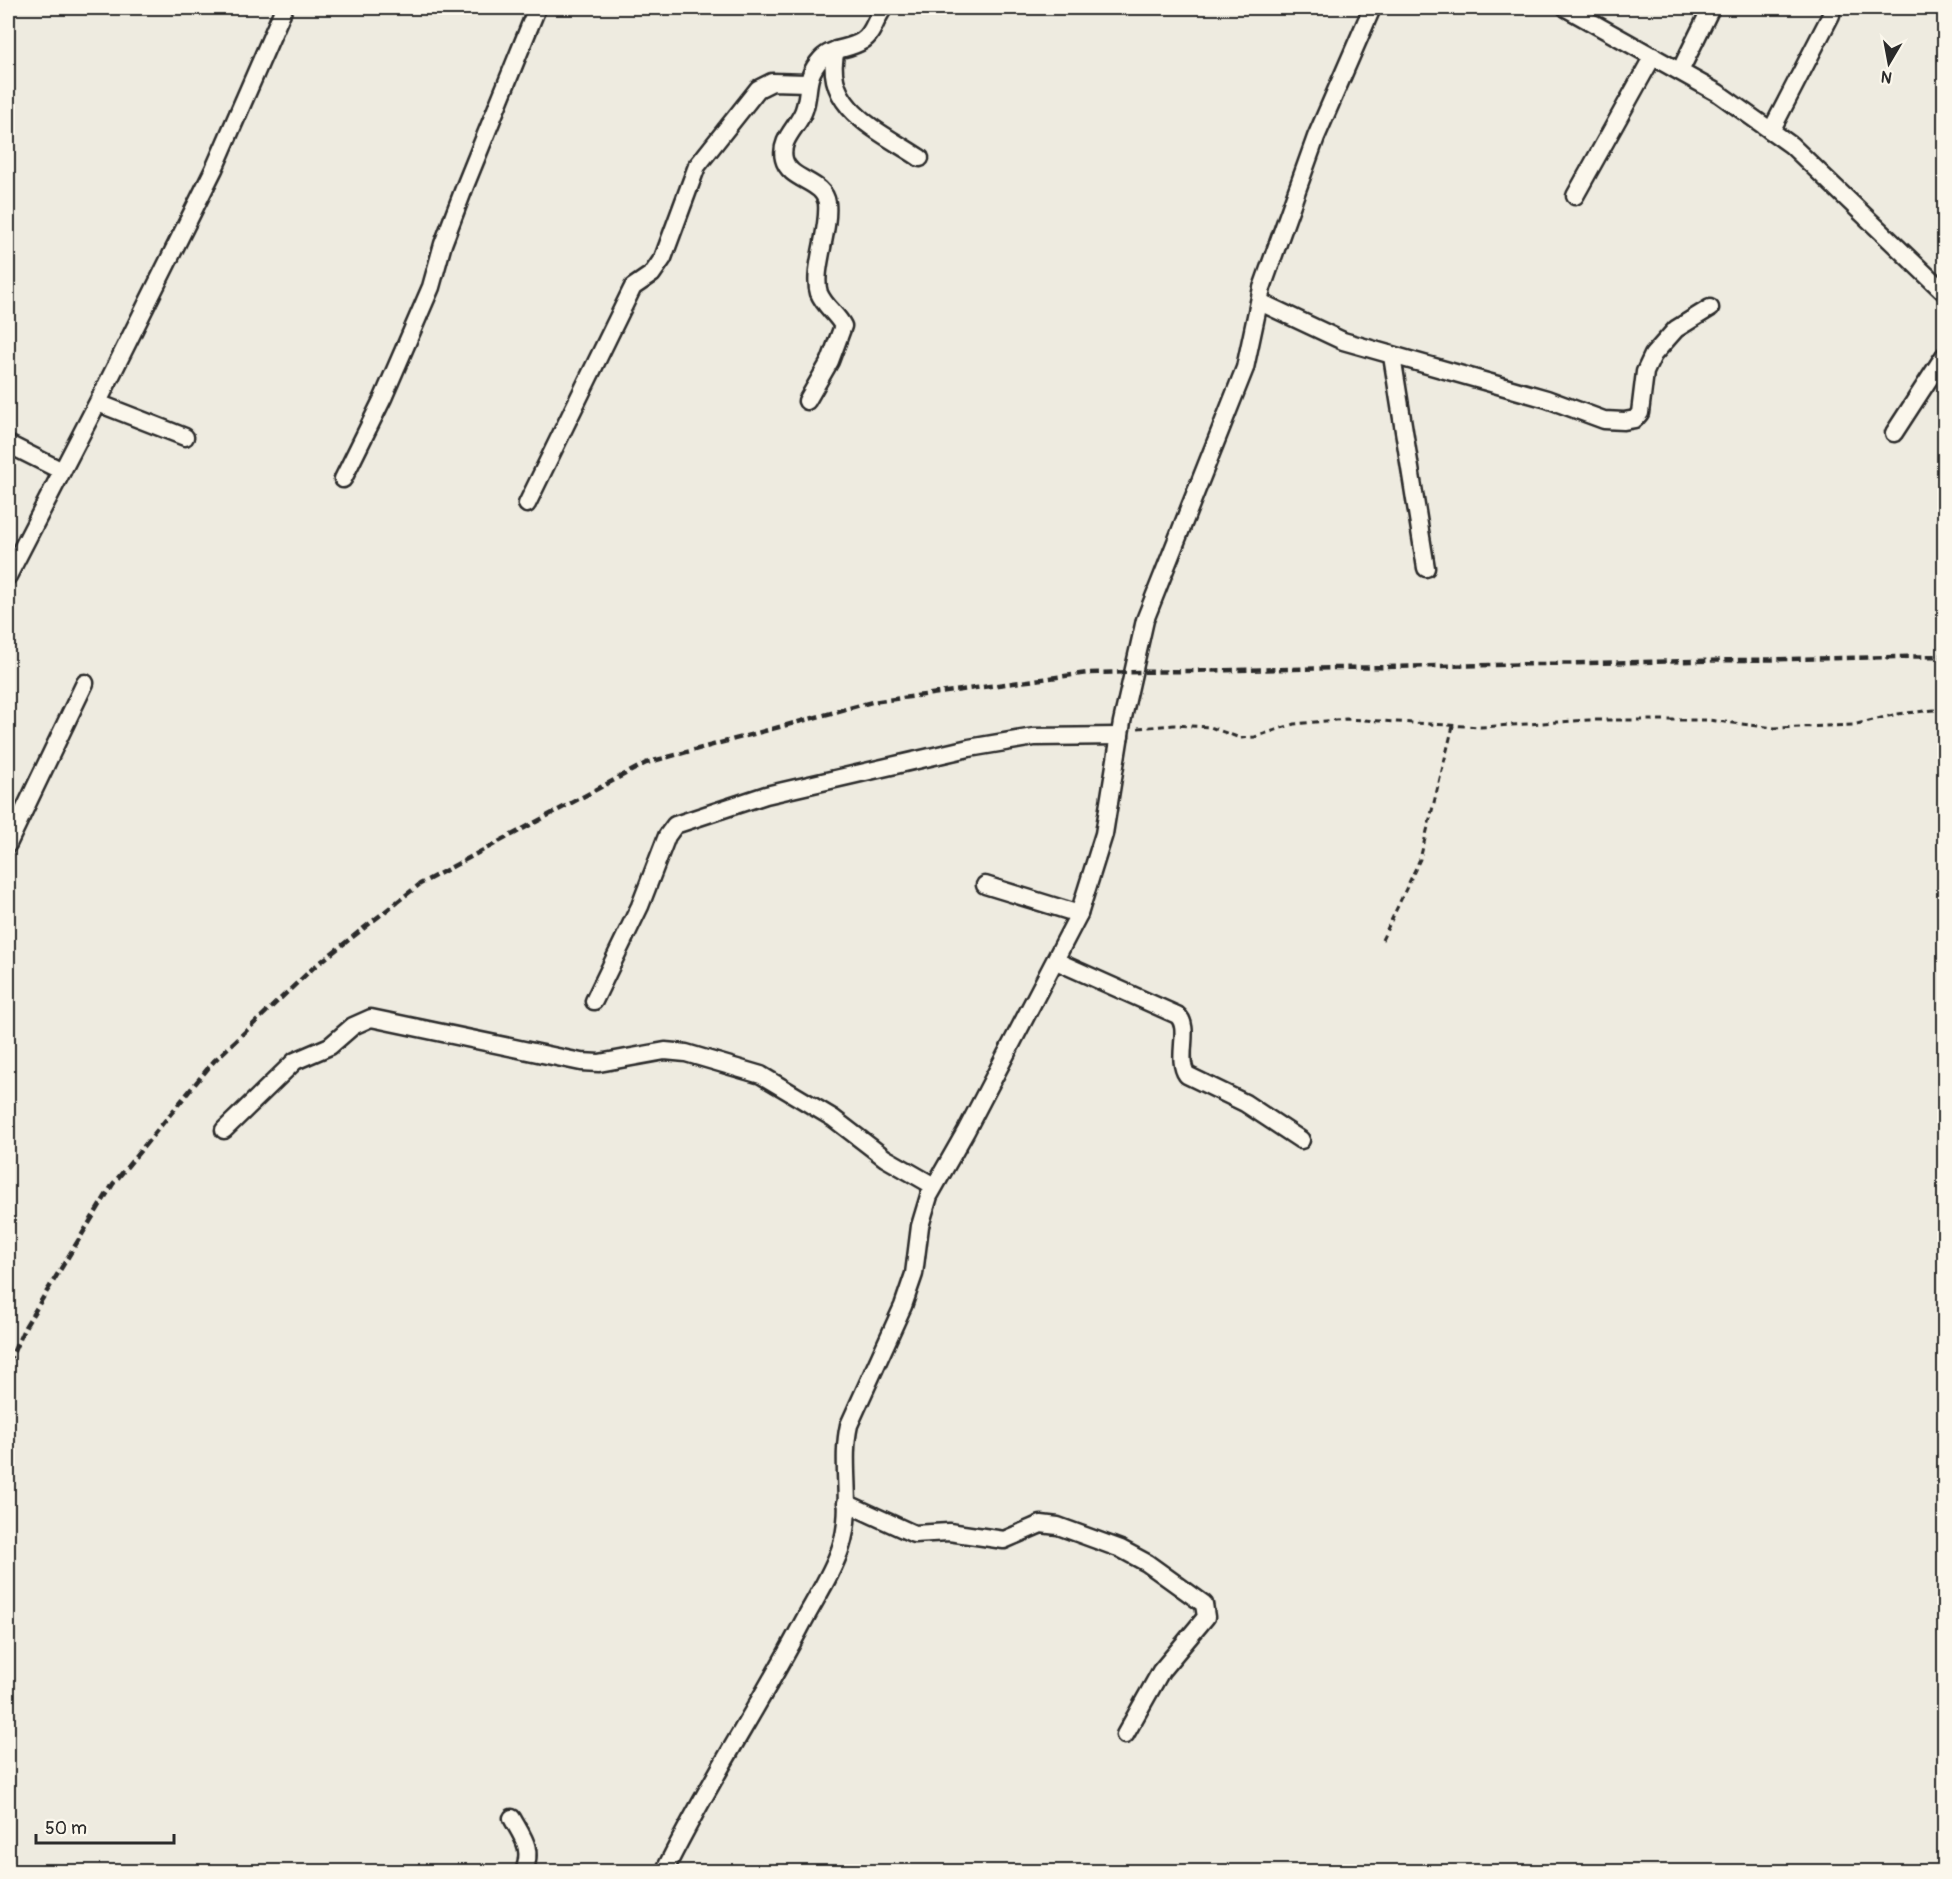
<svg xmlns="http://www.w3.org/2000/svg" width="1952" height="1879" font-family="Pangolin,sans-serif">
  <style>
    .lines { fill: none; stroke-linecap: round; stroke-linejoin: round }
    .minor-casing { stroke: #2b2b2b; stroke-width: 21 }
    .path { stroke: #2b2b2b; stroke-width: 3; stroke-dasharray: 6 4.5; stroke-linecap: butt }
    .minor { stroke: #fbf7ec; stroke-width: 16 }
    .rail { stroke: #2b2b2b; stroke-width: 4.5; stroke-dasharray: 9 4.5; stroke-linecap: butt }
  </style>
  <rect width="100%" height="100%" fill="#eeebe0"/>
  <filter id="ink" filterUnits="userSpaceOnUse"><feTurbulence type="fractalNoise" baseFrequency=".0167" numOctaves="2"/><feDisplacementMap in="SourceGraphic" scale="12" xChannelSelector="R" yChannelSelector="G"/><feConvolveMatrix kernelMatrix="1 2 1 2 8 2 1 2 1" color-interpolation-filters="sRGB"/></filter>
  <g filter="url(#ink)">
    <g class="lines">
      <defs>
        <g id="minor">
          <path d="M1566 8 1718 93 1791 145 1944 292"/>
          <path d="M836 50C821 108 880 131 920 158"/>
          <path d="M1680 71 1711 8"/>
          <path d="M1771 131 1831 15"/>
          <path d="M1575 196 1653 56"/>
          <path d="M1260 302 1343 341 1547 399 1604 420 1624 421 1635 419 1640 413 1645 372 1653 355 1676 329 1710 308"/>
          <path d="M1392 356 1426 568"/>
          <path d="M807 401 830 361 843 326C837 314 824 306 819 293 812 271 830 230 827 203 824 180 789 181 784 159 779 139 799 126 804 110 811 89 804 78 821 59 832 47 849 50 862 41 874 34 875 18 884 8"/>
          <path d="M98 403 185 437"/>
          <path d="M1894 433 1944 356"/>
          <path d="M8 444 62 471"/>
          <path d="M343 479 383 398 431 287 443 244 465 186 537 8"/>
          <path d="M527 504 630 293 633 287 652 274 663 258 697 166 758 89 772 82 807 83"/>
          <path d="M8 576 101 396 214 169 284 8"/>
          <path d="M8 844 85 683"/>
          <path d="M985 885 1079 914"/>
          <path d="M1056 961 1177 1015C1192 1027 1175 1058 1187 1075L1245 1103 1301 1140"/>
          <path d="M594 1001 640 906 667 836 675 825 766 795 969 748 1034 737 1120 736"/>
          <path d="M224 1130 295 1061 330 1046 353 1026 371 1018 581 1062 599 1063 665 1051 686 1053 761 1075 833 1118 885 1158 934 1186"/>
          <path d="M846 1503 914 1534 949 1532 1004 1540 1041 1524 1058 1526 1121 1549 1147 1563 1204 1604 1206 1617 1161 1671 1125 1735"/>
          <path d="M512 1818C523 1838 533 1848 524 1872"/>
          <path d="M664 1872C705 1788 756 1711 800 1628 813 1602 832 1575 841 1547 854 1508 840 1465 849 1425L903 1306 914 1274 920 1226 929 1196 966 1131 1079 914 1104 834 1122 722 1145 620 1245 368 1262 288 1316 137 1372 8"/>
        </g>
      </defs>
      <use href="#minor" class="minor-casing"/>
      <g class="path">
        <path d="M1138 728 1174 725 1210 727 1240 738 1255 737 1294 724 1346 719 1481 727 1589 720H1708L1775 728 1853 725 1897 714 1944 709"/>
        <path d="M1382 940 1420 859 1453 726"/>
      </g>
      <use href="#minor" class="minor"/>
      <path class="rail" d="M8 1364 25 1327 113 1184 214 1061 313 968 420 884 646 763 872 702 1087 673 1944 656"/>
    </g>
  </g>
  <rect width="1952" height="1879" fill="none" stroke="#fbf7ec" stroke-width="30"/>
  <rect x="15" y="15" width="1922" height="1849" fill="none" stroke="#2b2b2b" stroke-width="2" filter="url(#ink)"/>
  <g transform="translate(1889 63) rotate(190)" stroke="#fbf7ec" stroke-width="4.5" paint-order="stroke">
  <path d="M0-4.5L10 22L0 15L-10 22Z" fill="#2b2b2b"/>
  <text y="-9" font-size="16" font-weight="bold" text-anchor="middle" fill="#2b2b2b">N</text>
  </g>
  <path d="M36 1834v9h138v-9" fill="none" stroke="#2b2b2b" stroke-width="3"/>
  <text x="45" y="1834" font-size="18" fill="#2b2b2b" stroke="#fbf7ec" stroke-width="4.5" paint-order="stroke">50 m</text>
</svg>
